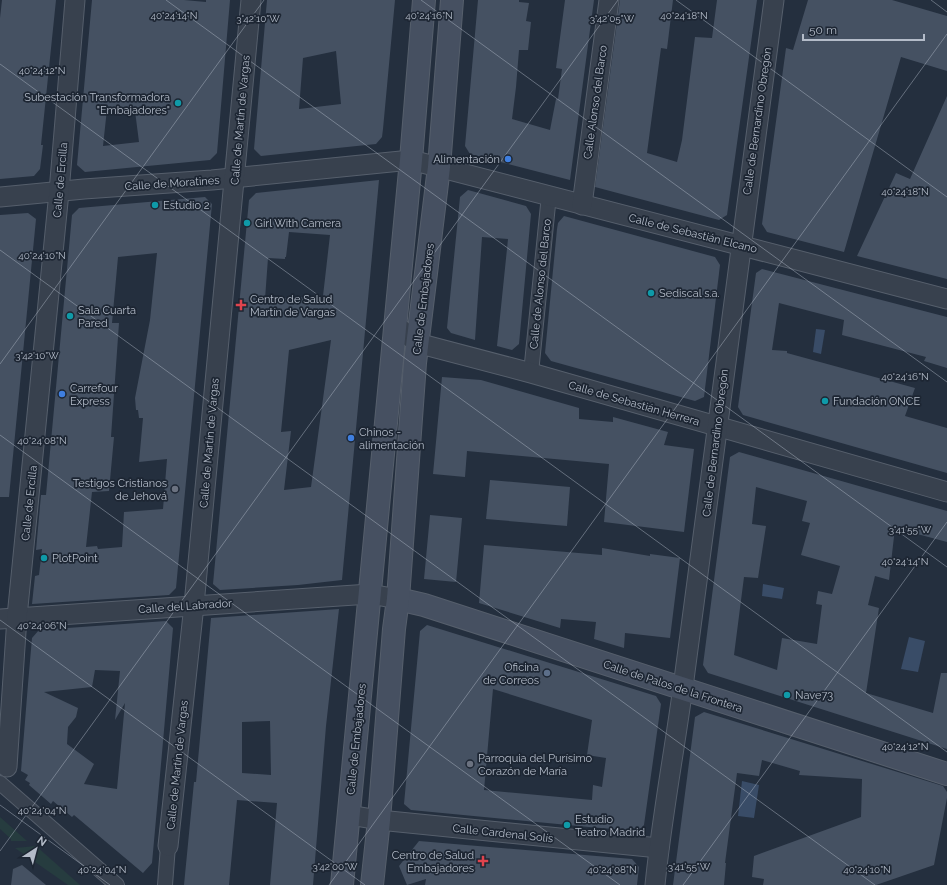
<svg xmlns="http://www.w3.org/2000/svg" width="947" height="885" font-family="Raleway,sans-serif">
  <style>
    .green { fill: #263c3f }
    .water { fill: #394c67 }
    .building { fill: #455162; fill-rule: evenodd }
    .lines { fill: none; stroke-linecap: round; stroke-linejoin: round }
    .pedestrian-casing { stroke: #565f6c; stroke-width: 16 }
    .minor-casing { stroke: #565f6c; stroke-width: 21 }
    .secondary-casing { stroke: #565f6c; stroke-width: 24 }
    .pedestrian { stroke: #38414e; stroke-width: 14 }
    .minor { stroke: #38414e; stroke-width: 19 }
    .secondary { stroke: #465061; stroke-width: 22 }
    .ticks { fill: none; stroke: #b4bcc9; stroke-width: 1; stroke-opacity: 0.45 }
    .culture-dot { fill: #0f9aa8; stroke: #1d2633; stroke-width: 1.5 }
    .shop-dot { fill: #3f7fe0; stroke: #1d2633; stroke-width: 1.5 }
    .health-dot { fill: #e0444e; stroke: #1d2633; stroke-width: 1.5 }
    .worship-dot { fill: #6b7280; stroke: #1d2633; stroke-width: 1.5 }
    .service-dot { fill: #5c6f8a; stroke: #1d2633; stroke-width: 1.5 }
    .labels { text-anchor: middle; stroke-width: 3.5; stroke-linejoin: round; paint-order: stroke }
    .poi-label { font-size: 11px; fill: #b4bcc9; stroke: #1d2633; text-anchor: start }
    .street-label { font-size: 11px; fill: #b4bcc9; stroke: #1d2633 }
    .ticks-label { font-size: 10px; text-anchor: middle; fill: #b4bcc9; stroke: #1d2633; stroke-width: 3.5; stroke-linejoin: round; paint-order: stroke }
  </style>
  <rect width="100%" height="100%" fill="#242f3e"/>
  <g class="green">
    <path d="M0 817 27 841H11V839L0 829Z"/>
    <path d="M36 846 80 885H68L15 848Z"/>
  </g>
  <g class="water">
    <path d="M816 329 825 330 821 354 813 352Z"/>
    <path d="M763 584 784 588 782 599 762 596Z"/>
    <path d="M909 637 925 641 918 672 901 669Z"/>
    <path d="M742 781 759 785 754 818 738 816Z"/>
  </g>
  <g class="building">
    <path d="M2 0H56L41 145H43L40 169 34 176 0 179V18Z"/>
    <path d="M92 0H184L206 2V0H230L217 153 210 160 85 172 77 165ZM107 109 135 111 139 142 103 146Z"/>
    <path d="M267 0H395L383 129 382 137 376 144 261 156 254 149ZM336 51 341 104 299 109 303 58Z"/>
    <path d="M478 0H519V2L529 3 526 21 531 22 528 50H519L516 87 512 119 550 130 556 99H558L562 69 556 68 565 0H594L570 180 470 154 465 146Z"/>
    <path d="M620 0H673L667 49 661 48 647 153 677 162 682 140 695 37 712 38 717 0H757L727 215 719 220 595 187Z"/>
    <path d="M808 0H892L947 16V71L901 57 844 252 767 232 762 224 786 48 793 50Z"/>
    <path d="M947 96V279L857 256 896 173 910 179Z"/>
    <path d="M379 180 342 580 298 585 220 590 213 584 249 200 256 193ZM289 232 330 235 323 296 265 299 268 258 285 259V257H286ZM331 340 311 487 284 490 291 431 281 432 289 350Z"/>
    <path d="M468 190 526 206 531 214 519 344 512 350 497 346 508 239 482 237 475 340 451 333 447 328 460 197Z"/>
    <path d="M205 197 212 204 176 588 169 595 32 604 35 576 39 575 42 549 36 550 41 495H46L72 215 79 208ZM157 253 150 320 135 398 136 410H138L139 418H143L139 462 167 459 163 509 124 512 122 547 98 549 97 546 86 547 92 492 109 491 114 437H111L119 323H112L118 257Z"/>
    <path d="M28 213 36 219 9 497H0V215Z"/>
    <path d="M564 216 715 257 720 265 704 397 695 401 551 361 545 353 557 229 558 223Z"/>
    <path d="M762 269 947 317V368L924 361 926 357 842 335 844 320 779 303 772 350 787 351V353L915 388 905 416 947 428V473L743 415 738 407 756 273Z"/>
    <path d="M442 377 481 380 579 408V419L613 422V417L668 432 664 445 694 449 684 532 604 522 609 464 467 451 465 477 433 474Z"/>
    <path d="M739 452 947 511V542L895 528 889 580 875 576 868 605 879 608 866 693 933 713 941 673H947V749L708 673 703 665 730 457ZM756 487 807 501 802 521 810 523 801 555 840 566 832 594 818 591 816 604 822 605 817 644 782 638 777 670 734 655 744 577 758 578 766 526 752 524Z"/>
    <path d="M490 480 570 487 567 526 486 519Z"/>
    <path d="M430 515 462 518 456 582 424 579Z"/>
    <path d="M484 545 602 555V548L650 556V554L680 558 670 638 625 633 624 648 594 639 596 622 561 619 560 628 479 603Z"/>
    <path d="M339 609 326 726 313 885H270L277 803 237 800 229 885H184L194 782H196L211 618ZM270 721 271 775 242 773V722Z"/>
    <path d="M166 621 173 628 162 753 152 863 143 873 74 815 72 817 53 801 51 804 29 785 30 783 25 780 28 775 21 771 28 684 32 638 39 630ZM95 670 120 671 115 720 125 703 117 789 84 784 94 764 67 744 68 727 76 717 78 708 44 692 92 687Z"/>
    <path d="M427 625 656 696 661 704 644 825 638 831 589 827 411 810 404 804 420 631ZM493 689 592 720 587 755 606 758 602 787 593 785 592 800 484 790Z"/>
    <path d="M704 712 943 786 947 792V798L934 865 876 885H763L764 879 752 877 754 856 861 817 862 779 799 775 800 771 762 760 759 776 737 773 725 863H726L724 885H673L695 717Z"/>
    <path d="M419 841 632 859 639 867 637 885H425L426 879 407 885 399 866Z"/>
    <path d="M22 865 46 885H11L13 869Z"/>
  </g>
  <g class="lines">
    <defs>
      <g id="pedestrian">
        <path d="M531 373 549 195"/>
        <path d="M0 783 117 885"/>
        <path d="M165 885 168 846"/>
      </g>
      <g id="minor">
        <path d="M0 197 84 189 212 180 411 160 947 299"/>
        <path d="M582 205 609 0"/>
        <path d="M396 325 417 343 531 373 947 492"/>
        <path d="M0 619 370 594 398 599"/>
        <path d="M7 767 17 617 59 192 75 0"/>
        <path d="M349 815 379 820 659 848"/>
        <path d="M168 846 194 605 251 0"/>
        <path d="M655 885C662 814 676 743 685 672 714 448 743 224 774 0"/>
      </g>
      <g id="secondary">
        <path d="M398 599 424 605 947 774"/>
        <path d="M342 885 411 160 424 0"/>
        <path d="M372 885 379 820 394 629 398 599 415 363 439 167 452 0"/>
      </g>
    </defs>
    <use href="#pedestrian" class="pedestrian-casing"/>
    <use href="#minor" class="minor-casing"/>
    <use href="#secondary" class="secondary-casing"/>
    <use href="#pedestrian" class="pedestrian"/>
    <use href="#minor" class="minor"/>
    <use href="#secondary" class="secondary"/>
  </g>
  <path class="ticks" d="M166 0 947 567M421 0 947 382M676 0 947 197M931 0 947 12M0 64 947 752M0 250 875 885M0 364 264 0M0 435 620 885M0 620 365 885M0 805 110 885M0 851 618 0M329 885 947 34M683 885 947 522"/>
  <g class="culture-dot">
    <circle cx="178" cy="103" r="4"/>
    <circle cx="155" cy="205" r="4"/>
    <circle cx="247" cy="223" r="4"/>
    <circle cx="651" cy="293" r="4"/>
    <circle cx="70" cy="316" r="4"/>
    <circle cx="825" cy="401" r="4"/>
    <circle cx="44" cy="558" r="4"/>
    <circle cx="787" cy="695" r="4"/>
    <circle cx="567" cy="825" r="4"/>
  </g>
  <g class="shop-dot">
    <circle cx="508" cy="159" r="4"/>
    <circle cx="62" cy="394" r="4"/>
    <circle cx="351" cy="438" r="4"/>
  </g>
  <g class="health-dot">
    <path d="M239 299h4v4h4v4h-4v4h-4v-4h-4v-4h4z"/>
    <path d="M481 855h4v4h4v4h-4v4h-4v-4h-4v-4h4z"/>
  </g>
  <g class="worship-dot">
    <circle cx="175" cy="489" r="4"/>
    <circle cx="470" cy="764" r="4"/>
  </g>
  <circle class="service-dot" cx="547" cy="673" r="4"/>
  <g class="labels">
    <g class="poi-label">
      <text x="170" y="101" text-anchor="end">Subestación Transformadora<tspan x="170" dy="13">"Embajadores"</tspan></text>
      <text x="500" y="163" text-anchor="end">Alimentación</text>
      <text x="163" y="209">Estudio 2</text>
      <text x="255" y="227">Girl With Camera</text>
      <text x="659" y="297">Sediscal s.a.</text>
      <text x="250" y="303">Centro de Salud<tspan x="250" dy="13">Martín de Vargas</tspan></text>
      <text x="78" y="314">Sala Cuarta<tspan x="78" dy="13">Pared</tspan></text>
      <text x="70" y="392">Carrefour<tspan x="70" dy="13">Express</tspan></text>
      <text x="833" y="405">Fundación ONCE</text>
      <text x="359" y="436">Chinos -<tspan x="359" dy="13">alimentación</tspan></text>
      <text x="167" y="487" text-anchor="end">Testigos Cristianos<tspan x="167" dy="13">de Jehová</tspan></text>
      <text x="52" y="562">PlotPoint</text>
      <text x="539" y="671" text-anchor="end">Oficina<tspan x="539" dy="13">de Correos</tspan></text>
      <text x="795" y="699">Nave73</text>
      <text x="478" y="762">Parroquia del Purísimo<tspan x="478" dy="13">Corazón de María</tspan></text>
      <text x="575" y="823">Estudio<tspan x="575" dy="13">Teatro Madrid</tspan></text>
      <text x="474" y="859" text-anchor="end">Centro de Salud<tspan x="474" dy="13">Embajadores</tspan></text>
    </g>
    <g class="street-label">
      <text transform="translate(595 102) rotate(-82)" y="4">Calle Alonso del Barco</text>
      <text transform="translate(240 120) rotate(-85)" y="4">Calle de Martín de Vargas</text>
      <text transform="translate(757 121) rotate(-82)" y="4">Calle de Bernardino Obregón</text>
      <text transform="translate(60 180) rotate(-85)" y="4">Calle de Ercilla</text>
      <text transform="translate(172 183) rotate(-4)" y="4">Calle de Moratines</text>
      <text transform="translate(693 233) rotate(14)" y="4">Calle de Sebastián Elcano</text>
      <text transform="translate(540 284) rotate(-84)" y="4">Calle de Alonso del Barco</text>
      <text transform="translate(423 299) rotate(-83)" y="4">Calle de Embajadores</text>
      <text transform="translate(634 403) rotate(16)" y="4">Calle de Sebastián Herrera</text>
      <text transform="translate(209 443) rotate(-85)" y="4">Calle de Martín de Vargas</text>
      <text transform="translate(715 443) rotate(-83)" y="4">Calle de Bernardino Obregón</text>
      <text transform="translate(29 503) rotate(-84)" y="4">Calle de Ercilla</text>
      <text transform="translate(185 606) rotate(-4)" y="4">Calle del Labrador</text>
      <text transform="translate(673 686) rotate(18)" y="4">Calle de Palos de la Frontera</text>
      <text transform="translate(356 739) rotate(-84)" y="4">Calle de Embajadores</text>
      <text transform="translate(177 765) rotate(-84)" y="4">Calle de Martín de Vargas</text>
      <text transform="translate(503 833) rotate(6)" y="4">Calle Cardenal Solís</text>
    </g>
  </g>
  <g class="ticks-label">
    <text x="174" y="19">40°24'14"N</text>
    <text x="429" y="19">40°24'16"N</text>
    <text x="684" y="19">40°24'18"N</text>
    <text x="258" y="22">3°42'10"W</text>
    <text x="612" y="22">3°42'05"W</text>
    <text x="42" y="74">40°24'12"N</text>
    <text x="905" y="195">40°24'18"N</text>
    <text x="42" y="259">40°24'10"N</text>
    <text x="37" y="359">3°42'10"W</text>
    <text x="905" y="380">40°24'16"N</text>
    <text x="42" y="444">40°24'08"N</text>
    <text x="910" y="533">3°41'55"W</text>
    <text x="905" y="565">40°24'14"N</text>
    <text x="42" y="629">40°24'06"N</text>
    <text x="905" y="750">40°24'12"N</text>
    <text x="42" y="814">40°24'04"N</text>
    <text x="335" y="870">3°42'00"W</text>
    <text x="689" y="870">3°41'55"W</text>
    <text x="102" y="873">40°24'04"N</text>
    <text x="612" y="873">40°24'08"N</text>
    <text x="867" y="873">40°24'10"N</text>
  </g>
  <g transform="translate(36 849) rotate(36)" stroke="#1d2633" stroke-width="3" paint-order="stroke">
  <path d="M0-3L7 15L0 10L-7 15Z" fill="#b4bcc9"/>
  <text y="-6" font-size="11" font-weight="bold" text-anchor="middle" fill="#b4bcc9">N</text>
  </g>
  <path d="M803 34v6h121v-6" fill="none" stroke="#b4bcc9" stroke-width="2"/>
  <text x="809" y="34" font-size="12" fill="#b4bcc9" stroke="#1d2633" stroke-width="3" paint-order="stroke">50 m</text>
</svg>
